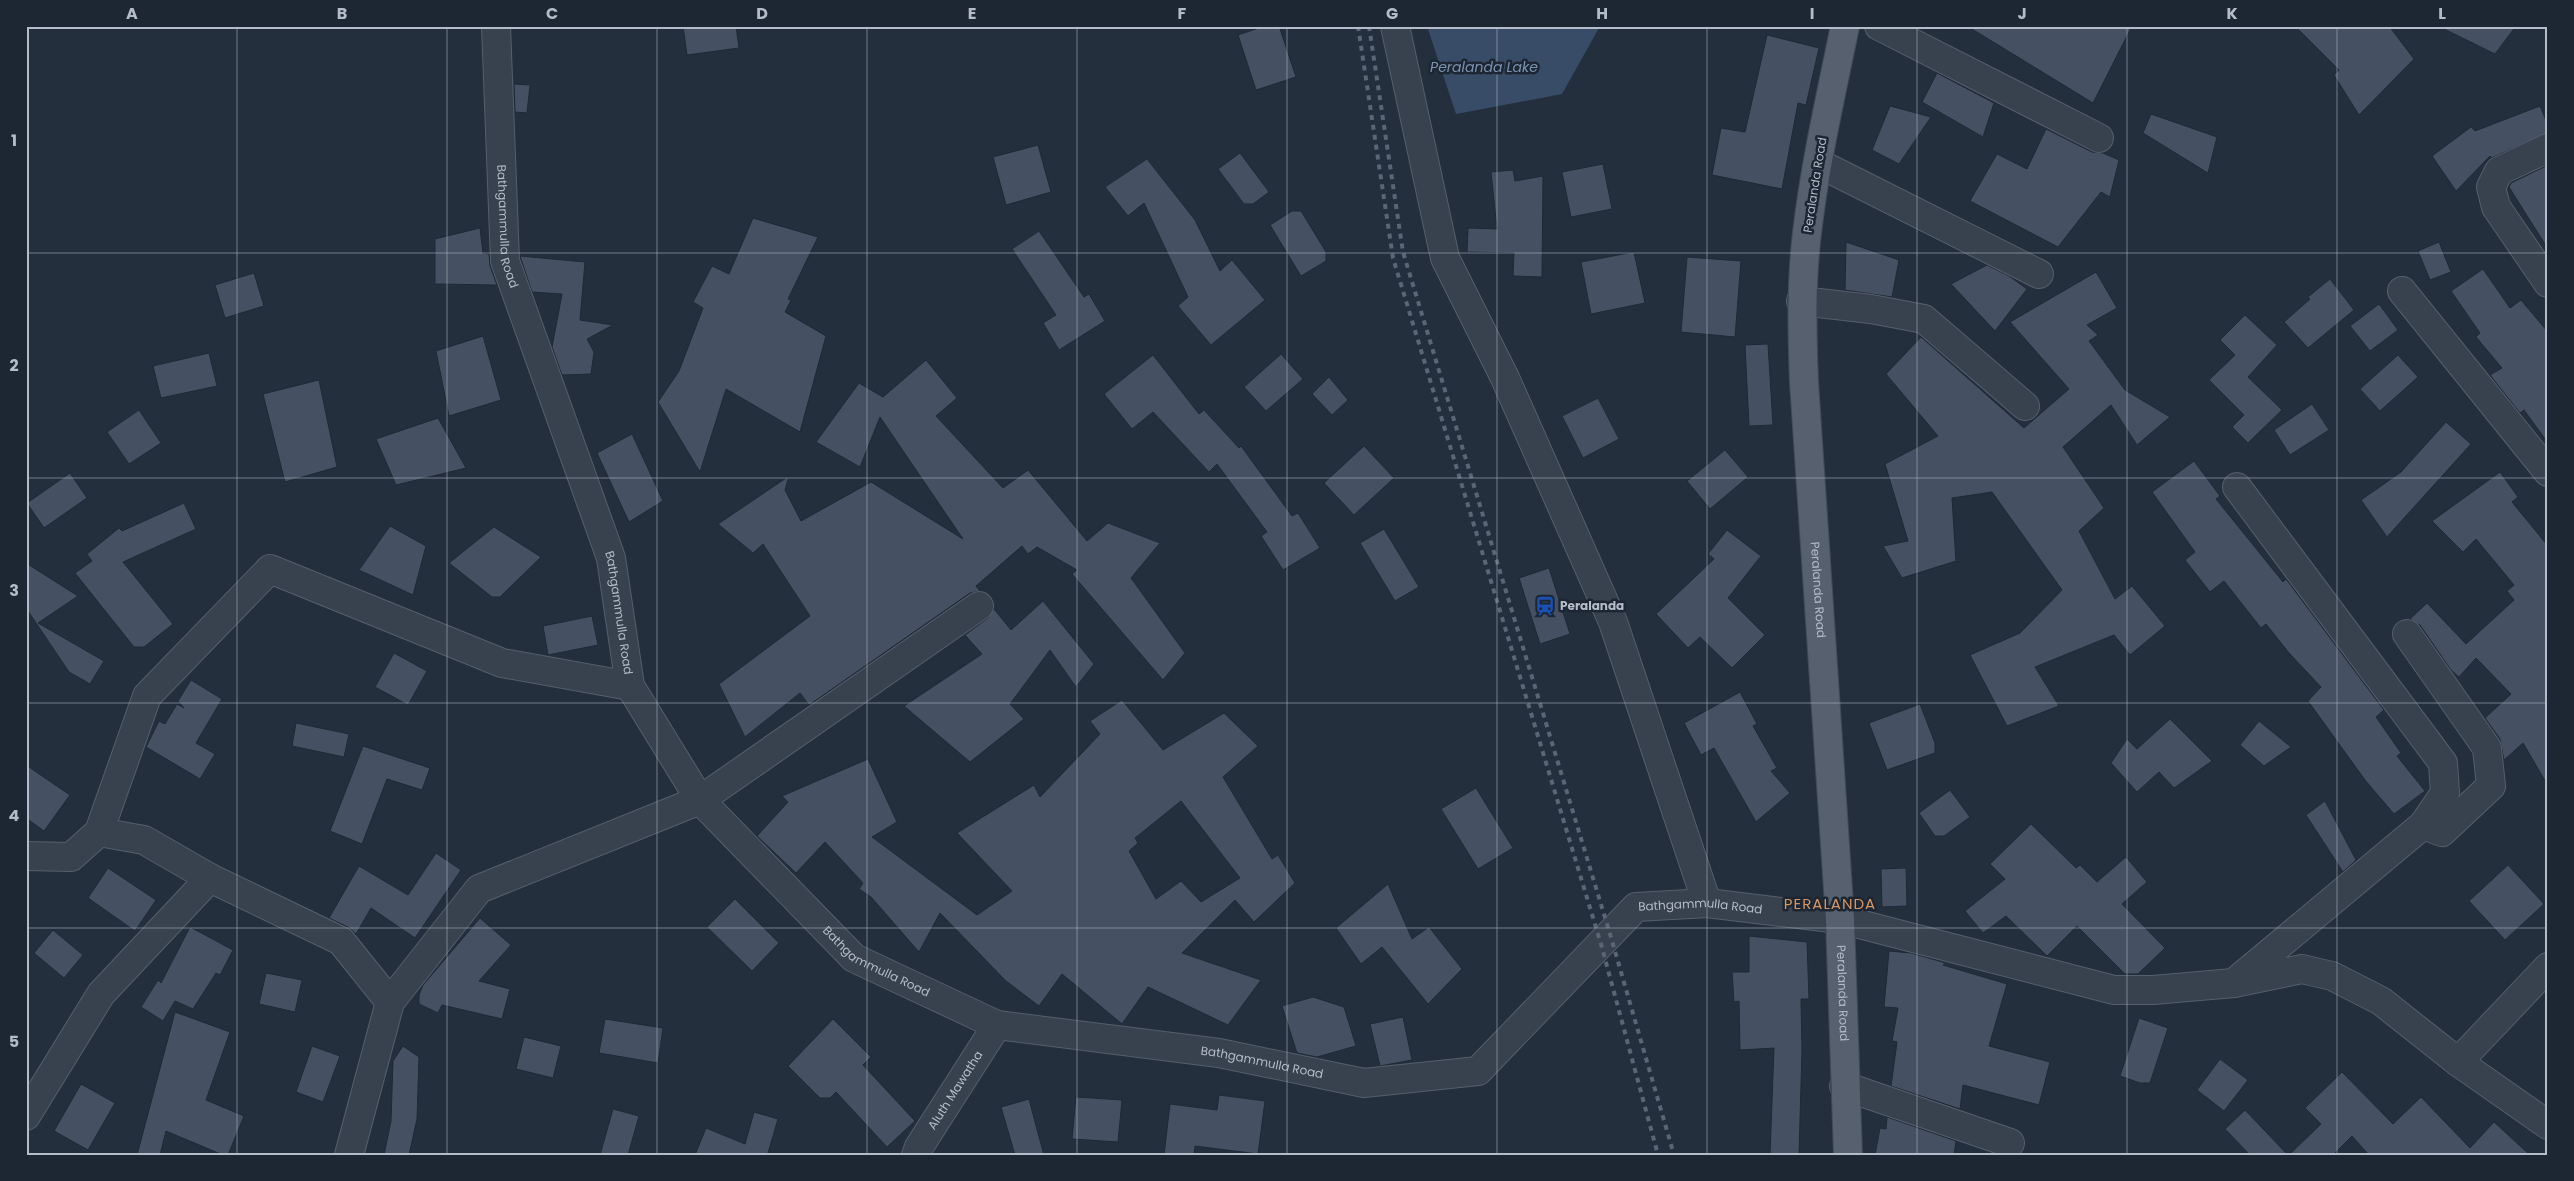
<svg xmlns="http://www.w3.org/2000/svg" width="2574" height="1181" font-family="Poppins,sans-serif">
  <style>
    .water { fill: #394c67 }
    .building { fill: #455162; stroke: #1f2835; fill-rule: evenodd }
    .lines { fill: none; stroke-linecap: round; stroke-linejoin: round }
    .minor-casing { stroke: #565f6c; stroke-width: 30 }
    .major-casing { stroke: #414a57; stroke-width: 30 }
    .minor { stroke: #38414e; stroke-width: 28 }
    .major { stroke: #56606e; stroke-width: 28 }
    .rail { stroke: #5a6575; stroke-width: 4; stroke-dasharray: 5 5; stroke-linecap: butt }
    .grid { fill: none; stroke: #b4bcc9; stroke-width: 1; stroke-opacity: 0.55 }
    .labels { text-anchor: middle; stroke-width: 5; stroke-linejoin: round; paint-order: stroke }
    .street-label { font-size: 12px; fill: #b4bcc9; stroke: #1d2633 }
    .poi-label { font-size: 12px; font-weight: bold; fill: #b4bcc9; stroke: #1d2633; text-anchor: start }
    .water-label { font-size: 14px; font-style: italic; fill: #7c92b1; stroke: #1d2633 }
    .quarter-label { font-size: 15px; letter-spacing: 1px; fill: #d59563; stroke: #1d2633 }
    .neatline { fill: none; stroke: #b4bcc9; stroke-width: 2 }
    .grid-label { font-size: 16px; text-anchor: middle; font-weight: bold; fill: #b4bcc9 }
  </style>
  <rect width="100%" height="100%" fill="#242f3e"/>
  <path class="water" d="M1427 26H1600L1562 94 1456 114Z"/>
  <g class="building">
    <path d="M683 26H736L739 48 687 55Z"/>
    <path d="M1265 26H1279L1296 77 1256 90 1238 35Z"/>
    <path d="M1967 26H2132L2093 103Z"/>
    <path d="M2295 26H2389L2414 59 2359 115 2334 75 2339 70Z"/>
    <path d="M2438 26H2516L2495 54Z"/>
    <path d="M1767 35 1819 48 1806 105 1798 103 1782 189 1712 175 1721 128 1745 132Z"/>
    <path d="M1937 73 1994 103 1983 137 1922 102Z"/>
    <path d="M514 84 530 85 527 113 515 112Z"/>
    <path d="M1890 106 1931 117 1899 164 1872 150Z"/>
    <path d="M2540 106 2548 125V133L2491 158 2490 156 2456 191 2432 156 2471 127 2475 131Z"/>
    <path d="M2151 114 2217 137 2208 173 2143 133Z"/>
    <path d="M2046 129 2092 152 2103 153 2119 160 2110 197 2101 192 2058 247 1970 201 1997 154 2027 169Z"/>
    <path d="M1038 145 1051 192 1006 205 993 157Z"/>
    <path d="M1240 153 1269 192 1253 204H1244L1218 169Z"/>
    <path d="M1147 159 1195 220 1220 271 1232 260 1265 300 1211 345 1178 306 1188 297 1144 203 1128 216 1105 187Z"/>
    <path d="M1603 164 1612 209 1571 217 1562 172Z"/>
    <path d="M2548 165V249L2509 187 2511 183Z"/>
    <path d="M1513 170 1515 181 1543 176 1542 277 1513 276 1514 253 1467 252 1468 228 1497 229 1491 172Z"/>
    <path d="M1292 211H1301L1326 252V261L1301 276 1270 225Z"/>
    <path d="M753 218 818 237 788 299 791 300 785 312 826 336 800 432 726 389 700 472 658 402 679 371 703 308 693 302 712 266 729 274Z"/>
    <path d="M480 228 483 253 489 254 490 266 497 285 435 284V239Z"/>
    <path d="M1039 231 1084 297 1089 294 1105 321 1059 350 1043 323 1056 315 1012 249Z"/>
    <path d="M1846 242 1899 260 1892 297 1845 290Z"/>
    <path d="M2439 242 2451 272 2430 280 2418 251Z"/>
    <path d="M1634 252 1645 303 1591 314 1581 262Z"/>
    <path d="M520 256 585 262 580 320 613 325 587 339 594 352 591 374 562 375 552 347 562 294 532 292Z"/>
    <path d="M1687 257 1741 261 1735 337 1681 332Z"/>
    <path d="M1987 265 2009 276 2027 289 1995 331 1951 284Z"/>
    <path d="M2483 269 2510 308 2521 300 2548 332V443L2524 410 2520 413 2490 375 2502 368 2476 337 2480 333 2451 291Z"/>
    <path d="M2096 272 2117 308 2087 325 2098 335 2089 341 2125 390 2170 417 2137 445 2111 405 2063 447 2104 508 2079 531 2115 599 2132 586 2165 626 2130 655 2114 635 2035 667 2059 706 2007 726 1970 655 2020 633 2062 590 1992 492 1952 498 1956 561 1902 578 1883 546 1908 541 1885 464 1938 436 1886 374 1921 337 2024 428 2069 389 2010 322Z"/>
    <path d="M254 273 264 306 225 318 215 285Z"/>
    <path d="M2330 279 2354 310 2308 348 2284 322 2310 299 2308 297Z"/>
    <path d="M2379 304 2398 330 2370 351 2350 326Z"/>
    <path d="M2245 315 2277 345 2248 377 2282 410 2248 443 2232 427 2244 415 2209 380 2235 355 2220 340Z"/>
    <path d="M483 336 501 400 449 416 436 351Z"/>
    <path d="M1768 344 1773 425 1749 426 1745 345Z"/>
    <path d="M209 353 217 386 161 398 153 366Z"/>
    <path d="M1281 354 1303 379 1266 411 1244 387Z"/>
    <path d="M1153 355 1199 414 1204 410 1239 448 1241 446 1292 516 1298 513 1320 548 1283 570 1261 536 1267 532 1217 464 1209 472 1153 412 1132 429 1104 394Z"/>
    <path d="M2398 355 2418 377 2380 411 2360 389Z"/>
    <path d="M926 360 957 398 936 416 1003 488 1028 470 1087 541 1108 523 1160 543 1131 578 1185 653 1163 680 1072 574 1077 570 1037 547 1028 554 1022 546 976 586 980 591 970 593 809 705 800 693 745 737 719 684 810 616 763 544 753 553 718 524 789 476 785 490 801 521 871 482 963 539 880 417 860 467 816 442 859 383 883 397Z"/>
    <path d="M1329 377 1348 400 1332 415 1312 394Z"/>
    <path d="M319 380 337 467 285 482 263 394Z"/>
    <path d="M1598 398 1619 439 1583 458 1562 416Z"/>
    <path d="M2312 404 2329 430 2290 455 2274 430Z"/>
    <path d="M139 410 161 443 129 464 107 432Z"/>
    <path d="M438 418 466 468 396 485 376 439Z"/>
    <path d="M2446 422 2471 444 2387 537 2361 500 2401 472Z"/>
    <path d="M632 434 663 501 629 522 597 453Z"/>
    <path d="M1364 446 1394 478 1354 515 1324 483Z"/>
    <path d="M1725 450 1748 477 1710 509 1687 481Z"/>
    <path d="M2194 461 2220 496 2216 499 2283 582 2286 579 2384 710 2376 717 2401 753 2397 756 2425 791 2394 814 2365 780 2308 701 2321 687 2289 653 2266 624 2261 628 2224 581 2210 592 2185 560 2195 552 2152 492Z"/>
    <path d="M2500 472 2518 497 2512 502 2548 546V786L2523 743 2504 760 2500 739 2485 718 2511 694 2476 658 2459 677 2451 670 2420 625 2410 619 2427 603 2466 644 2514 600 2507 591 2514 585 2476 539 2463 552 2432 521Z"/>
    <path d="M70 473 87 498 44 528 27 503Z"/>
    <path d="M184 503 196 529 123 562 173 624 144 647H134L75 573 92 561 87 554 119 528 122 531Z"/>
    <path d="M390 526 426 546 413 595 359 570Z"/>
    <path d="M494 527 541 557 500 597H492L449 563Z"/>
    <path d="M1384 529 1419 587 1395 601 1360 543Z"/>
    <path d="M1727 530 1761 556 1728 598 1765 635 1732 668 1700 637 1688 648 1656 614 1714 559 1708 554Z"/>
    <path d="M26 563 78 596 38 623 104 661 90 684 69 672 26 608Z"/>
    <path d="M1549 568 1570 634 1540 644 1519 578Z"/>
    <path d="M1043 601 1094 664 1076 687 1050 650 1010 704 1024 719 970 762 904 706 982 654 965 635 988 618 994 609 1011 630Z"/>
    <path d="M592 616 598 645 548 655 543 626Z"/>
    <path d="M394 653 427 671 408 705 375 687Z"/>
    <path d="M191 680 222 699 196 743 215 754 200 779 146 747 159 721 165 724 177 704 184 708 178 701Z"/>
    <path d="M1740 692 1757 724 1753 726 1777 768 1771 771 1790 793 1756 822 1714 748 1701 755 1684 723Z"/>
    <path d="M1122 700 1163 750 1224 713 1258 746 1223 777 1272 859 1278 855 1295 883 1254 922 1235 900 1182 953 1261 980 1228 1025 1148 987 1122 1024 1062 974 1039 1006 1006 981 940 913 919 952 871 897 859 889 863 883 825 842 796 873 757 836 788 802 782 796 868 759 897 822 872 837 977 915 1012 891 957 833 1034 785 1040 797 1100 734 1090 721ZM1181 801 1240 878 1201 902 1181 881 1156 899 1129 851 1138 843 1135 838Z"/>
    <path d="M1920 704 1935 743V753L1887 770 1869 723Z"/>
    <path d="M2170 719 2212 761 2174 788 2159 772 2137 792 2111 763 2127 739 2137 749Z"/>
    <path d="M2259 721 2291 747 2264 766 2240 745Z"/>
    <path d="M296 723 349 734 344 757 292 746Z"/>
    <path d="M363 746 430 768 422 790 387 779 362 844 330 831Z"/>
    <path d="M26 765 70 795 44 831 26 818Z"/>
    <path d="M1476 788 1513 848 1478 869 1441 809Z"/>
    <path d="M1950 790 1970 817 1944 836H1935L1919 813Z"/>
    <path d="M2325 801 2356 860 2343 872 2306 815Z"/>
    <path d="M2031 824 2076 868 2080 865 2097 882 2126 857 2147 882 2122 904 2165 948 2138 974H2125L2077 926 2047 956 2006 916 1983 933 1965 911 2005 879 1990 864Z"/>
    <path d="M436 853 461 870 415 938 371 908 356 934 348 927 329 918 359 866 408 895Z"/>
    <path d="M2508 865 2544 904 2505 940 2469 901Z"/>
    <path d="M108 868 156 900 135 931 88 898Z"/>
    <path d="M1906 868 1907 906 1882 907 1881 869Z"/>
    <path d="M1388 884 1412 939 1429 927 1462 969 1428 1004 1382 947 1361 964 1336 928Z"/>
    <path d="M735 899 779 943 752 971 707 927Z"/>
    <path d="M480 918 511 945 479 981 510 989 502 1019 442 1005 438 1013 419 1004V995L423 985Z"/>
    <path d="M190 927 233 950 220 975 216 973 193 1009 175 1001 163 1021 141 1007 158 980 161 983Z"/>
    <path d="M53 930 83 955 64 978 34 953Z"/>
    <path d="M1749 936 1807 942 1809 999H1801L1802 1050 1799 1155H1770L1774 1048 1740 1050 1739 1001 1734 1002 1732 972H1749Z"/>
    <path d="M1889 951 1911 953 1946 963 1943 965 2007 984 1989 1046 2050 1062 2039 1105 1963 1085 1960 1109 1891 1086 1897 1042 1892 1041 1898 1008 1884 1007Z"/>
    <path d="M266 973 302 980 295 1012 259 1004Z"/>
    <path d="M1313 997 1344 1007 1356 1046 1317 1057 1297 1053 1282 1006Z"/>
    <path d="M175 1012 230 1032 206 1100 244 1116 228 1155H223L166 1131 160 1155H137Z"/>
    <path d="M1403 1017 1412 1060 1380 1066 1370 1024Z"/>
    <path d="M2139 1018 2168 1028 2150 1083H2140L2120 1076Z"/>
    <path d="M605 1019 663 1028 658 1063 599 1053Z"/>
    <path d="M833 1019 871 1057 863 1065 915 1121 887 1147 836 1092 830 1098H820L788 1066Z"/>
    <path d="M524 1037 561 1046 553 1078 516 1069Z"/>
    <path d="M312 1046 340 1056 323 1102 296 1092Z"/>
    <path d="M403 1046 419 1057 417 1119 409 1155H384L391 1121 393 1061Z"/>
    <path d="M2220 1059 2248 1080 2224 1111 2197 1090Z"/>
    <path d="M2342 1072 2393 1124 2421 1097 2470 1148 2494 1122 2530 1155H2369L2352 1136 2333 1155H2289L2321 1124 2305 1108Z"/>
    <path d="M81 1084 115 1103 88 1150 54 1131Z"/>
    <path d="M1219 1095 1265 1101 1258 1154 1195 1146 1194 1155H1164L1170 1104 1217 1110Z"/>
    <path d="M1076 1097 1122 1100 1118 1142 1072 1139Z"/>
    <path d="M1029 1099 1035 1122 1044 1155H1015L1001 1107Z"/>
    <path d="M613 1109 639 1116 628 1155H600Z"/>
    <path d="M2245 1110 2288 1155H2250L2225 1129Z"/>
    <path d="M754 1112 778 1119 768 1153 770 1155H695L706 1128 745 1144Z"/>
    <path d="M1887 1117 1956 1141 1954 1155H1875L1880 1128 1886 1129Z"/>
  </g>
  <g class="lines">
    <defs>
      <g id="minor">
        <path id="s1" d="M496 26 505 261 611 558 630 686 700 800 854 958 997 1025 1219 1053 1364 1083 1478 1071 1636 907 1707 903 1840 919 2114 990H2153L2234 983 2302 969 2332 976 2381 1001 2458 1062 2548 1125"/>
        <path d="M1395 26 1445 258 1505 378 1613 622 1707 903"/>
        <path d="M1879 26 2099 138"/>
        <path d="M2548 148 2499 171 2491 187 2496 207 2548 283"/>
        <path d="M1818 163 2039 274"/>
        <path d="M2402 291 2548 472"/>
        <path d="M1801 301 1871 309 1924 319 2025 406"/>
        <path d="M2407 634 2487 748 2491 786 2442 832 2423 825"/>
        <path d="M99 832 144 840 210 878 341 941 390 1002 349 1155"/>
        <path d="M26 856 71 857 99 832 147 696 270 569 502 663 630 686"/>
        <path d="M2236 981 2423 825 2445 793 2443 763 2237 487"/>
        <path d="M390 1002 479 889 700 800 979 606"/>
        <path d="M2458 1062 2548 967"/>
        <path d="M1844 1086 2010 1143"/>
        <path d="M26 1116 101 994 210 878"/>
        <path id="s2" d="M916 1155 919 1147 997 1025"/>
      </g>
      <g id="major">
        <path id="s3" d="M1845 26C1831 95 1815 164 1807 233 1801 283 1802 332 1804 382L1840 919 1848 1155"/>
      </g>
    </defs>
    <use href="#minor" class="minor-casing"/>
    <use href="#major" class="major-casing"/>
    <use href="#minor" class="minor"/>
    <use href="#major" class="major"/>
    <g class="rail">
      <path d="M1358 26 1393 258 1601 944 1658 1155"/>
      <path d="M1369 26 1403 252 1610 934 1674 1155"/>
    </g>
  </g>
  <path class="grid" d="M237 26V1155M447 26V1155M657 26V1155M867 26V1155M1077 26V1155M1287 26V1155M1497 26V1155M1707 26V1155M1917 26V1155M2127 26V1155M2337 26V1155M26 253H2548M26 478H2548M26 703H2548M26 928H2548"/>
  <defs>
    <symbol id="station-bare" viewBox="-9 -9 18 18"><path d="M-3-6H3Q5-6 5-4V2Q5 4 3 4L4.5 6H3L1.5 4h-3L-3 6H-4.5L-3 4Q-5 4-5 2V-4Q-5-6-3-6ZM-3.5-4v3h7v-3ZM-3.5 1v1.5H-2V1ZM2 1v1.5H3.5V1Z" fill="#1a4fb4" stroke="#1d2633" stroke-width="2.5" paint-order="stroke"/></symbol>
  </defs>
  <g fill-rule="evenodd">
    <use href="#station-bare" x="1531" y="592" width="28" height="28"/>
  </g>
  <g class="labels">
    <g class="street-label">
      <text transform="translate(1815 185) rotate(-81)" y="4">Peralanda Road</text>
      <text dy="4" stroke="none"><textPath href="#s1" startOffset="201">Bathgammulla Road</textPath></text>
      <text dy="4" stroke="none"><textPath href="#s3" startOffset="568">Peralanda Road</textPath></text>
      <text dy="4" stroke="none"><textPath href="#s1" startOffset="606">Bathgammulla Road</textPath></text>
      <text dy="4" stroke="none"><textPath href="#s1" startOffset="1971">Bathgammulla Road</textPath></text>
      <text dy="4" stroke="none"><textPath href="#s1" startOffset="1055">Bathgammulla Road</textPath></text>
      <text dy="4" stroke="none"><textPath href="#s3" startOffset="972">Peralanda Road</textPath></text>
      <text dy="4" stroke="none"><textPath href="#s1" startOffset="1460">Bathgammulla Road</textPath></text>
      <text dy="4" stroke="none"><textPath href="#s2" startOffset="76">Aluth Mawatha</textPath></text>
    </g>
    <g class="poi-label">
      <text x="1560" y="610">Peralanda</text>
    </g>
    <g class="water-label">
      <text x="1484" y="72">Peralanda Lake</text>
    </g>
    <g class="quarter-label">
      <text x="1830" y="909">PERALANDA</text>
    </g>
  </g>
  <rect width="2574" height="1181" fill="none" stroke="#1d2633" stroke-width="55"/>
  <rect x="28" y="28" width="2518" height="1126" class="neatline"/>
  <g class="grid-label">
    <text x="132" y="19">A</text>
    <text x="342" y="19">B</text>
    <text x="552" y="19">C</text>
    <text x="762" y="19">D</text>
    <text x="972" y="19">E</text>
    <text x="1182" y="19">F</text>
    <text x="1392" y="19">G</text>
    <text x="1602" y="19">H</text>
    <text x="1812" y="19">I</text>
    <text x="2022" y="19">J</text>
    <text x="2232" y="19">K</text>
    <text x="2442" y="19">L</text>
    <text x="14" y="146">1</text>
    <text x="14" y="371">2</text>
    <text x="14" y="596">3</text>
    <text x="14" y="821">4</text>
    <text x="14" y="1047">5</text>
  </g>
</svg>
